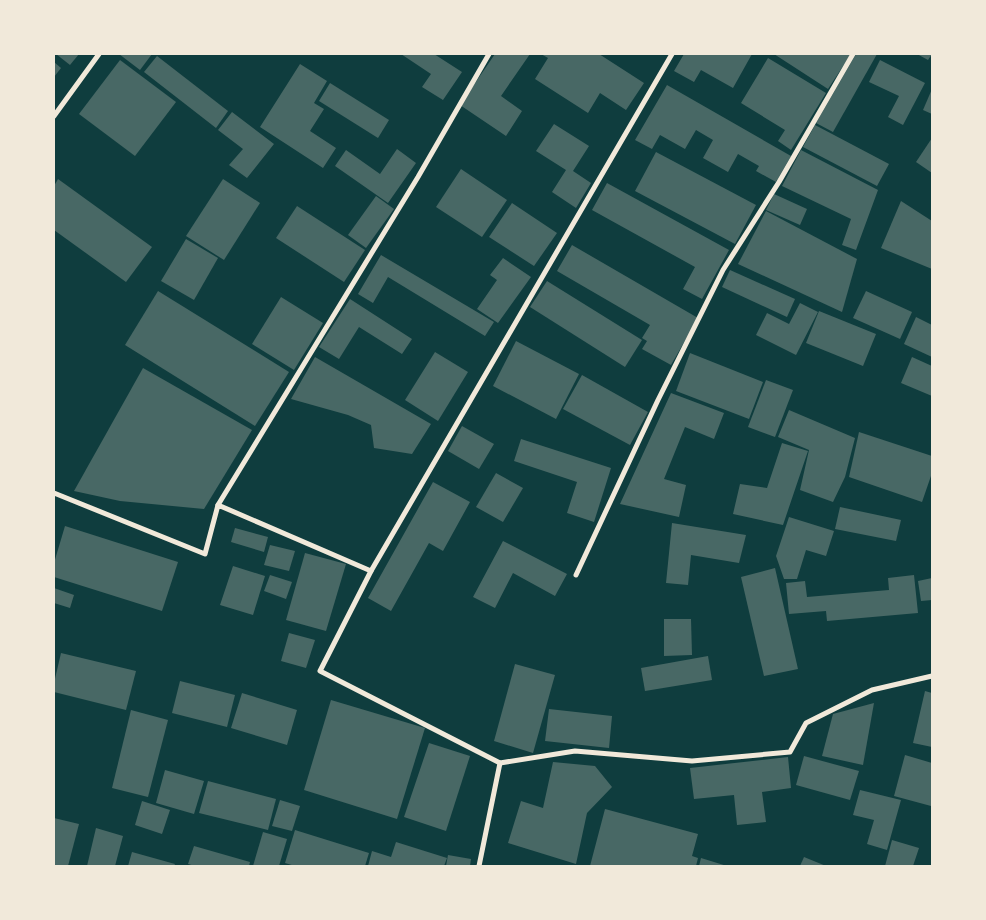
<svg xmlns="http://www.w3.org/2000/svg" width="986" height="920" font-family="Manrope,sans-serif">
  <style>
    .building { fill: #486865 }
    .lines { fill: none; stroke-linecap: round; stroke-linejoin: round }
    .minor { stroke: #f1e9da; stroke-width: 5 }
  </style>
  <rect width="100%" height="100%" fill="#0f3d3e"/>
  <g class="building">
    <path d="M56 54H79L70 65Z"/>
    <path d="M119 54H152L140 70Z"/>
    <path d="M401 54H434L462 72 443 100 422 87 431 74Z"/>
    <path d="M495 54H530L501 96 522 111 506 136 460 105Z"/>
    <path d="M541 54H599L644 83 626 110 600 93 588 113 535 79 548 58Z"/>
    <path d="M684 54H752L733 88 701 70 694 82 674 71Z"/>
    <path d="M774 54H851L828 89Z"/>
    <path d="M856 54H877L833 132 816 123Z"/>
    <path d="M917 54H932L928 60Z"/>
    <path d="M157 56 228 111 216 128 144 72Z"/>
    <path d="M768 58 826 93 791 150 778 141 785 130 741 103Z"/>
    <path d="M120 60 176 102 135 156 79 114Z"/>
    <path d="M880 60 925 83 903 125 888 117 899 96 869 82Z"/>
    <path d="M54 62 61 68 54 77Z"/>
    <path d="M300 64 327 81 314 103 324 109 310 131 336 148 323 168 260 127Z"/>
    <path d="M330 83 389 120 378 138 319 101Z"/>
    <path d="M667 85 791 156 776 182 756 171 759 166 738 154 728 172 703 158 713 140 696 130 685 149 660 135 652 149 635 140Z"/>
    <path d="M932 89V114L923 110Z"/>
    <path d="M232 112 274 144 247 178 229 165 243 149 218 130Z"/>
    <path d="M554 124 589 146 573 171 591 183 576 208 552 192 566 170 536 151Z"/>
    <path d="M815 125 889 164 877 186 803 147Z"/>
    <path d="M932 138V173L916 162Z"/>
    <path d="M397 149 416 163 388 203 335 166 346 150 380 174Z"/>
    <path d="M801 150 878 190 856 250 842 245 851 219 782 186Z"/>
    <path d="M656 152 756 205 735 244 635 191Z"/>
    <path d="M461 169 507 200 482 237 436 207Z"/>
    <path d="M58 179 152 247 126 282 54 230V186Z"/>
    <path d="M223 179 260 203 224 260 186 236Z"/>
    <path d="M607 183 729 250 702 299 683 289 695 267 592 210Z"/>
    <path d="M774 194 807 209 800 225 766 210Z"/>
    <path d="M376 196 394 209 366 248 348 235Z"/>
    <path d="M901 201 932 221V269L881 248Z"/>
    <path d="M512 203 557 233 534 266 489 237Z"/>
    <path d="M297 206 365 250 344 282 276 238Z"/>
    <path d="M766 211 857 259 842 312 738 264Z"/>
    <path d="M186 239 218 258 194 300 161 281Z"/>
    <path d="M572 245 698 318 671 365 642 349 647 341 642 338 650 325 557 271Z"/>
    <path d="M381 255 494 322 485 336 388 277 373 303 358 294Z"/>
    <path d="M503 258 531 277 498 323 477 309 497 280 490 275Z"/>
    <path d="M730 270 795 299 787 317 722 287Z"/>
    <path d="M547 281 642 340 625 367 530 307Z"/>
    <path d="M158 291 289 372 255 426 125 345Z"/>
    <path d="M866 291 912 312 900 339 853 318Z"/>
    <path d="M281 297 323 323 294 370 252 344Z"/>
    <path d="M350 299 412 339 402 354 359 327 339 359 319 347Z"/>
    <path d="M800 303 818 312 796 355 756 335 767 313 789 324Z"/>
    <path d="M819 311 876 334 863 366 806 343Z"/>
    <path d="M916 317 932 325V357L904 344Z"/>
    <path d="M516 341 579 374 556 419 493 386Z"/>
    <path d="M435 352 468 372 438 421 405 400Z"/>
    <path d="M690 353 763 382 749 419 676 391Z"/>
    <path d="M315 357 431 424 412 454 374 448 371 425 348 415 291 399Z"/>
    <path d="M912 357 932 366V396L901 383Z"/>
    <path d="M143 368 252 430 204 509 120 501 74 491Z"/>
    <path d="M582 375 648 412 630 445 563 409Z"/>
    <path d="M766 380 793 390 775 437 748 427Z"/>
    <path d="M671 393 724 413 714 439 685 427 664 479 686 485 679 517 620 504Z"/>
    <path d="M789 410 855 438 845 477 833 502 800 490 809 450 778 437Z"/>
    <path d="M462 426 494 444 479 469 448 451Z"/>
    <path d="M859 432 932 456V473L922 502 849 477Z"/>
    <path d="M521 439 611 468 594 522 567 513 577 482 514 461Z"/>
    <path d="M782 443 808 451 783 525 733 514 740 484 767 488Z"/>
    <path d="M496 473 523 488 503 522 476 507Z"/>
    <path d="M433 482 470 502 443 551 429 543 391 611 368 598Z"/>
    <path d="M840 507 901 520 896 541 835 529Z"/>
    <path d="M789 517 834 531 826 556 806 550 797 579H784L776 556Z"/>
    <path d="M672 523 746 535 739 563 691 555 688 585 666 583Z"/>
    <path d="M65 526 178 562 162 611 54 577V563Z"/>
    <path d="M235 528 268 537 264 552 231 542Z"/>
    <path d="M503 541 567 574 555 596 513 573 495 608 473 597Z"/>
    <path d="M270 545 295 551 289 571 264 565Z"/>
    <path d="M305 553 346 564 326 631 286 620Z"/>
    <path d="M233 566 265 576 253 615 220 605Z"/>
    <path d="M775 568 798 669 764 676 741 577Z"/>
    <path d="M270 575 292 582 286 599 264 591Z"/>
    <path d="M914 575 918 613 827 621 826 611 789 614 786 583 805 581 807 597 889 590 888 578Z"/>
    <path d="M932 578V600L921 601 918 581Z"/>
    <path d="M54 588 74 595 70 608 54 603Z"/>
    <path d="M664 619H691L692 655 664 656Z"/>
    <path d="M289 633 315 640 306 668 281 661Z"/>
    <path d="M61 653 136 671 126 710 54 692V683Z"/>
    <path d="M708 656 712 680 645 691 641 668Z"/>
    <path d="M515 664 555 675 533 753 494 741Z"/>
    <path d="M180 681 235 695 227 727 172 713Z"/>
    <path d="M925 691 932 693V747L913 743Z"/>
    <path d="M242 693 297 710 287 745 231 728Z"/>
    <path d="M331 700 425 728 397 819 304 790Z"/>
    <path d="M874 703 863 765 822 756 833 714Z"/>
    <path d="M549 709 612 716 609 748 545 741Z"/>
    <path d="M131 710 168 720 148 797 112 788Z"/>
    <path d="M429 743 470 756 446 831 404 817Z"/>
    <path d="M905 755 932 763V801L931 806 894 796Z"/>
    <path d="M804 756 859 771 850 800 796 785Z"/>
    <path d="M788 757 791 788 762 792 766 822 737 825 734 795 694 799 690 768Z"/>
    <path d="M553 762 595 766 612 787 587 813 576 864 508 843 521 801 543 808Z"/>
    <path d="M165 770 204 781 194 814 156 803Z"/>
    <path d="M208 781 276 799 268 830 199 813Z"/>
    <path d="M860 790 901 800 887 850 867 844 874 820 853 815Z"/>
    <path d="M280 800 300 806 292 831 272 826Z"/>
    <path d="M142 801 170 810 162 834 135 825Z"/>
    <path d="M605 809 698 834 692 856 698 858 696 866H590Z"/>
    <path d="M54 818 79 824 68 866H54Z"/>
    <path d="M96 828 123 836 115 866H87Z"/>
    <path d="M295 830 369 853 365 866H295L285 863Z"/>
    <path d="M263 832 287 839 279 866H253Z"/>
    <path d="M892 840 919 848 913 866H885Z"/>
    <path d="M396 842 447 858 444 866H368L372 851 391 857Z"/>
    <path d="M194 846 250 862 249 866H195L188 864Z"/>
    <path d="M132 852 175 864 174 866H128Z"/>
    <path d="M448 855 471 859 470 866H446Z"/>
    <path d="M804 857 826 866H800Z"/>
    <path d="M701 858 727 866H699Z"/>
  </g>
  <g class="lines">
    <g class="minor">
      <path d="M54 116 99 54"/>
      <path d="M54 493 205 554 218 505 371 571 320 671 500 763 575 751 692 761 790 752 806 723 872 690 932 676"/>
      <path d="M218 505 418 177 489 54"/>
      <path d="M371 571 672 54"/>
      <path d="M576 575 658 400 723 270 779 182 853 54"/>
      <path d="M479 866 500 763"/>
    </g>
  </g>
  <rect width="986" height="920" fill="none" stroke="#f1e9da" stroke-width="110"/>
</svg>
